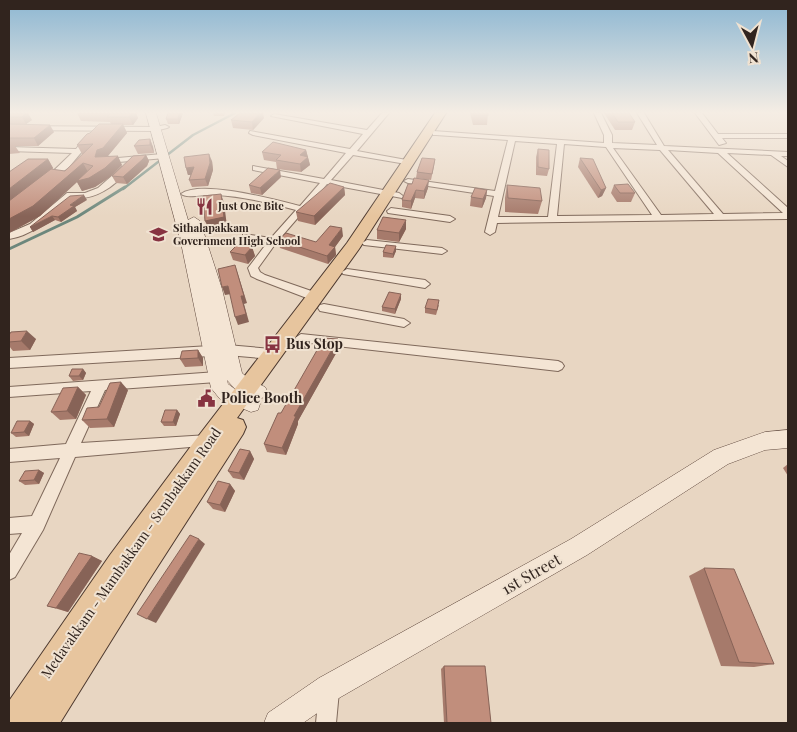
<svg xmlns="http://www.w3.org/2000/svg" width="797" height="732" font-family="'Playfair Display',serif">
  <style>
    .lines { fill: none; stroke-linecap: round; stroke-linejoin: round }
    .stream-far1 { stroke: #6c877c; stroke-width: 2.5 }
    .stream { stroke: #6c877c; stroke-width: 3 }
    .street-casing { stroke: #7f695b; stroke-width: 2 }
    .secondary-casing { stroke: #614a3f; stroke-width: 1 }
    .primary-casing { stroke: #4d392f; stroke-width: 2 }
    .street { fill: #f4e5d4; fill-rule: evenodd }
    .secondary { fill: #f4e5d4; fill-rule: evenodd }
    .primary { fill: #e7c59e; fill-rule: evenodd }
    .wall { fill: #a67a6b }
    .shaded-wall { fill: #876357 }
    .building { fill: #c18e7c; stroke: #876357 }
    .labels { text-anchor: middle; stroke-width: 4; stroke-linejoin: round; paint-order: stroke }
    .far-poi-label { font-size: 11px; font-weight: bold; fill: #31241e; stroke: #f0e2d1; text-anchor: start }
    .poi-label { font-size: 14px; font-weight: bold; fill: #31241e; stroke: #f0e2d1; text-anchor: start }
    .street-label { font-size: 14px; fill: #31241e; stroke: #f0e2d1 }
    .near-street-label { font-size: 16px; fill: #31241e; stroke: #f0e2d1 }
  </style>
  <rect width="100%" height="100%" fill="#e8d6c2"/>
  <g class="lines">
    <path class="stream-far1" d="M123 189 193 135 235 113"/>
    <path class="stream" d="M9 249 77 217 125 187"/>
    <defs>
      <g id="street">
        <path d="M382 113H389L357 151 412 161V165L353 155 331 180 399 193 403 196 402 198 327 184 276 243 258 268 260 272 265 275 320 294 321 297 320 300H312L257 279 251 276 248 268 267 243 243 238V234L271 238 296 210C269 203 242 196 215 195 205 194 188 199 181 194 200 179 276 200 300 206L320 183 253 170V166L324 179 346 153 253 135 249 133 250 131 350 149 363 134 271 116 274 114 367 130Z"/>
        <path d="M594 113H601L612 135V143L657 145 637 113H644L664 146 788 152V156H781L788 161V167L771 155 727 153 788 208V219L497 223 495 232 490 235 485 232 494 196 408 183 404 181 408 179 495 191 508 140 436 135H433V131L604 143V135ZM515 141 557 144 548 217H498ZM564 144 606 147 652 215 557 216ZM613 148 660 150 714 214 661 215ZM668 150 718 153 783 213 723 214Z"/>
        <path d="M695 113H702L718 134H788V138H722L726 143 719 145Z"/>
        <path d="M165 125 169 127 167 128 155 131 9 130V126L155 127Z"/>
        <path d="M87 135 94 137 69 167 49 182 45 180 46 178 72 153 9 151V147L76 149Z"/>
        <path d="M162 154H165V158L107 163 103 161 107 159Z"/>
        <path d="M122 167 129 169C115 186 95 201 72 198 53 215 35 235 9 239V233L30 224 67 193H85L98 188Z"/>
        <path d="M391 208 450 216 455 219 450 222 388 213 387 211Z"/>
        <path d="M367 240 442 248 447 251 442 254 364 245 362 243Z"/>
        <path d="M347 269 425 280 430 284 425 288 343 274 342 272Z"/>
        <path d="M324 304 404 319 410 323 404 327 320 311 318 308 320 305Z"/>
        <path d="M301 334 558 361 562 363 564 366 562 369 558 371 301 342 295 338Z"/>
        <path d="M227 345 272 349 276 351 278 354 276 357 272 359 227 355 9 368V358Z"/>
        <path d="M217 372 222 373 223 377 222 381 217 382 105 390 81 443 208 435 213 437 215 441 213 445 75 457 43 530 15 577 9 580V555L22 533 9 534V518L32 516 60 458 9 462V449L66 444 91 391 9 397V387Z"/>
        <path d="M329 681 336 684 339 691 336 723H316L319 691 322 684Z"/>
      </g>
      <g id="secondary">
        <path d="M146 113H156L188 220 194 217 200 221 222 289 242 373 250 380 265 387 268 392 265 397 258 399 260 404 258 410 251 412 220 399 211 388 181 243ZM227 380 236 390 228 384Z"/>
        <path d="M788 430V448L765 450 728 464 587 555 339 698 303 723H264L268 713 319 678 571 539 714 450 765 432Z"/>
      </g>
      <path id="primary" d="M435 113H446L359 249 237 418 243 420 246 427 243 434 147 583 60 723H9V701L110 555 200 434 347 243Z"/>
    </defs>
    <use href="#street" class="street-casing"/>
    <use href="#secondary" class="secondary-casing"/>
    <use href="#primary" class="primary-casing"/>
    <use href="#street" class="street"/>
    <use href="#secondary" class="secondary"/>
    <use href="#primary" class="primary"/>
  </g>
  <g class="wall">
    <path d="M9 113 32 120 26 124 13 125 54 132 38 146H15L20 153 9 154Z"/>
    <path d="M77 113H136L138 118 133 125H123L127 133 108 156 122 165 110 177 95 187 82 191 77 182 40 216 9 233V172L48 159 53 168 52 170 65 171 83 154H82L77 145 90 133 111 124 110 122 81 121Z"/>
    <path d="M183 113 179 124H168L166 119Z"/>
    <path d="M213 113H225L224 116H214Z"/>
    <path d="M470 113H488L487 125H473Z"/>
    <path d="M604 113H629L635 122 632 130H615Z"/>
    <path d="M264 118 253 130 233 128 231 120Z"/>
    <path d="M150 139 153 147 154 153 138 154 134 146Z"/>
    <path d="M538 149 549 169 547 176 536 175V157Z"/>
    <path d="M306 150 310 165 301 172 277 169 276 162 264 160 262 152Z"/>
    <path d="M146 155 149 161 147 166 127 184 116 183 112 176Z"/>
    <path d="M580 158 606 188 602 196 598 198 578 167Z"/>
    <path d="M435 159 434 166 431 180 416 178 417 172Z"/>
    <path d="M212 161 213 170 208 186 192 187 189 180 191 175H188L186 168Z"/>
    <path d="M281 177 262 195 251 193 249 185Z"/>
    <path d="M408 184 428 188 424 199 415 198 411 209 402 207V200Z"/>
    <path d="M507 185 542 201 538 214 505 212V198Z"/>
    <path d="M614 185 635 193 631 202H617L611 193Z"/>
    <path d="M344 187 345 195 315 225 298 221 296 212Z"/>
    <path d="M487 190 486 198 482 208 470 206 471 197Z"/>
    <path d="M87 200 75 207 77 211 61 222 55 220 33 232 30 227Z"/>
    <path d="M406 229 399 242 377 239V230Z"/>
    <path d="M343 236 335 247 336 255 328 264 280 248 278 240 316 242Z"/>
    <path d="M396 246V251L393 258 383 257V252Z"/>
    <path d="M252 247 255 256 248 264 233 260 230 252Z"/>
    <path d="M401 299 395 314 382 311V307Z"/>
    <path d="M439 305 436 315 425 313V308Z"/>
    <path d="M9 335 36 339 30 350 13 351 9 346Z"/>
    <path d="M339 348 298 421V424L286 455 267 452 264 444 281 413Z"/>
    <path d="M198 350 203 358V366L185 367 180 359Z"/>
    <path d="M83 369 86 373 83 380 73 381 69 376Z"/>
    <path d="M78 387 86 395 76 419 60 420 51 412Z"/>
    <path d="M128 390 114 427 90 428 82 420 99 407Z"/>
    <path d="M177 410 180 414 176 426H164L161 422Z"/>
    <path d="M30 421 34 424 29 436 16 437 11 433Z"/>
    <path d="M250 451 254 459 244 480 233 478 228 471Z"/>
    <path d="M788 464V476L783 468Z"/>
    <path d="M39 470 44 473 39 484 25 485 19 481Z"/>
    <path d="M230 484 235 491 225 512 213 509 207 502Z"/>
    <path d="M92 556 102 561 68 612 47 606Z"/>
    <path d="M704 568 774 664 754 667 721 666 689 576Z"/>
    <path d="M444 666 491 723H444L441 669Z"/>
  </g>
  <g class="shaded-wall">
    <path d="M26 113H28L32 120 26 124 22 117Z"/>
    <path d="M127 113H136L138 118 133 125Z"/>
    <path d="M179 113H183L179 124 178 119Z"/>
    <path d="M260 113H263L264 118 253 130 252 122Z"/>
    <path d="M123 124 127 133 107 157H95L97 150Z"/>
    <path d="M50 125 54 132 38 146 34 138Z"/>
    <path d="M150 139 153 147 154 153 150 145Z"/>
    <path d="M306 150 310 165 301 172 300 164V155Z"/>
    <path d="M209 154 212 161 213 170 208 186 205 179Z"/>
    <path d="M146 155 149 161 147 166 127 184 123 177Z"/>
    <path d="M118 156 122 165 110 177 95 187 82 191 77 182 40 216 9 233V219L83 163 88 172Z"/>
    <path d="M48 159 53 168 9 204V189Z"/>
    <path d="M194 167 197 174 188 175 186 168Z"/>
    <path d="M280 170 281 177 262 195 260 188Z"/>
    <path d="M429 180 428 188 424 199V191Z"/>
    <path d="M344 187 345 195 315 225 314 216Z"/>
    <path d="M606 188 602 196 598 198 601 190Z"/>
    <path d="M416 190 415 198 411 209V201Z"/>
    <path d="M487 190 486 198 482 208 483 199Z"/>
    <path d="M221 194 224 203 227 226 209 229 205 221Z"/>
    <path d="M84 195 87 200 75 207 77 211 61 222 58 217 70 205Z"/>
    <path d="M52 216 55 220 33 232 30 227Z"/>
    <path d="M406 220V229L399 242V233Z"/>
    <path d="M342 228 343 236 335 247 336 255 328 264 327 256 329 245Z"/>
    <path d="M396 246V251L393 258V254Z"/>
    <path d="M252 247 255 256 248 264 245 255Z"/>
    <path d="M235 265 247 303 244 304 249 322 238 325 235 317Z"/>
    <path d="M228 286 231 294 225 295 222 287Z"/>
    <path d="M401 294V299L395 314V309Z"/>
    <path d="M27 331 36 339 30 350 21 341Z"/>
    <path d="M338 339 339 348 298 421V424L286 455 282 448 294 416Z"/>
    <path d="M198 350 203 358V366L198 358Z"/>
    <path d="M83 369 86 373 83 380 79 376Z"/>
    <path d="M121 382 128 390 114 427 107 419Z"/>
    <path d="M78 387 86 395 76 419 67 411Z"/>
    <path d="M177 410 180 414 176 426 173 422Z"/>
    <path d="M30 421 34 424 29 436 24 432Z"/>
    <path d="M250 451 254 459 244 480 239 473Z"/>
    <path d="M39 470 44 473 39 484 34 480Z"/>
    <path d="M230 484 235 491 225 512 220 505Z"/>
    <path d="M199 539 205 544 156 623 147 619Z"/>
    <path d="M92 556 102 561 68 612 56 608Z"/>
  </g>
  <g class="building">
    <path d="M9 113H26L22 117H9Z"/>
    <path d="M79 113H132L129 117H107L110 114Z"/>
    <path d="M168 113H179L178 119H166Z"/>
    <path d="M240 113H260L252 122 231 120Z"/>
    <rect x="474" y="113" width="14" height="2"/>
    <path d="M612 113H629L635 122H618Z"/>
    <path d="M9 124 50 125 34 138H9Z"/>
    <path d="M99 124H123L103 148 97 150 95 157 118 156 105 168 89 178 77 181 93 166 83 163 33 206 9 219V201L51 169 65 171 93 144 77 145 87 134 90 133Z"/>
    <path d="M150 139V145L134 146 139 140Z"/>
    <path d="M273 142 306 150 300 155 308 157 300 164 276 160 281 155 262 152Z"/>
    <path d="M538 149 549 150V169L538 167Z"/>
    <path d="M209 154 210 163 205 179 189 180 194 167 186 168 184 157Z"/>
    <path d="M146 155 143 159 123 177 112 176 133 156Z"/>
    <path d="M422 158 435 159 432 174 417 172Z"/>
    <path d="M580 158 593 159 606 188 601 190Z"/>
    <path d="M28 159H48L9 189V172Z"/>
    <path d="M268 168 280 170 260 188 249 185Z"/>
    <path d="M414 178 429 180 424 191 416 190 411 201 402 200 408 184H412Z"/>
    <path d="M330 183 344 187 314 216 296 212Z"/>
    <path d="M628 184 635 193H620L614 185Z"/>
    <path d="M507 185 540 188 542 201 508 198Z"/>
    <path d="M475 188 487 190 483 199 471 197Z"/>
    <path d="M221 194 224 217 205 221 203 196Z"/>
    <path d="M84 195 70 205 74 206 58 217 52 216 30 227 70 196Z"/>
    <path d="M383 217 406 220 399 233 377 230Z"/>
    <path d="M330 226 342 228 329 245 335 247 327 256 278 240 286 233 316 242Z"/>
    <path d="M238 244 252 247 245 255 230 252Z"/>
    <path d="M386 245 396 246 393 254 383 252Z"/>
    <path d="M235 265 244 296H241L246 314 235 317 228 286 222 287 218 269Z"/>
    <path d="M389 292 401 294 395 309 382 307Z"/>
    <path d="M428 299 439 300 437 310 425 308Z"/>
    <path d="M27 331 21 341 9 342V335L11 332Z"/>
    <path d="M324 338 338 339 294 416H296L282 448 264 444 278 413H281Z"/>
    <path d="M198 350V358L180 359 182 351Z"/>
    <path d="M72 369H83L79 376H69Z"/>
    <path d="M121 382 107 419 82 420 87 408 99 407 110 383Z"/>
    <path d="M78 387 67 411 51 412 63 388Z"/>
    <path d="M165 410H177L173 422H161Z"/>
    <path d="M17 421H30L24 432 11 433Z"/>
    <path d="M240 449 250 451 239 473 228 471Z"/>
    <path d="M39 470 34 480 19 481 25 471Z"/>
    <path d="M218 481 230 484 220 505 207 502Z"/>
    <path d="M190 535 199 539 147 619 137 614Z"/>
    <path d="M79 553 92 556 56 608 47 606Z"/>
    <path d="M704 568 734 569 774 664 739 662Z"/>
    <path d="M444 666H485L491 723H447Z"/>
  </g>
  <linearGradient id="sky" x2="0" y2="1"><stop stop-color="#8db7d2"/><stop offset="0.52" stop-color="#f5ede4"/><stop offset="1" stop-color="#f5ede4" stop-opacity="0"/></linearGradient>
  <rect width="797" height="216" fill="url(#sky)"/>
  <defs>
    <symbol id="restaurant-bare" viewBox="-9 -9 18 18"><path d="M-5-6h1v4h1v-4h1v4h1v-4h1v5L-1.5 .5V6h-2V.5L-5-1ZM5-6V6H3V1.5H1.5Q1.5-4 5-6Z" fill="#873341" stroke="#f0e2d1" stroke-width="2.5" paint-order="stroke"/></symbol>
    <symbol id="school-bare" viewBox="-9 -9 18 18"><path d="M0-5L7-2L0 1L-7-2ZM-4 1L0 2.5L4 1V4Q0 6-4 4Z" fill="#873341" stroke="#f0e2d1" stroke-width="2.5" paint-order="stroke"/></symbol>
    <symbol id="bus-bare" viewBox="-9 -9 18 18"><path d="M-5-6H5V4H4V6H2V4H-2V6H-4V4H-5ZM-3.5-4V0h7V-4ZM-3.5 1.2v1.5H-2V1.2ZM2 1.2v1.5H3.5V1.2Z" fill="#873341" stroke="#f0e2d1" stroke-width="2.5" paint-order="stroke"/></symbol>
    <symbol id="civic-bare" viewBox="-9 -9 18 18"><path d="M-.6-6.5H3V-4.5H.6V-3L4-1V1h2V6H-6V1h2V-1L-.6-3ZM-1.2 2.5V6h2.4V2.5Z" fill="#873341" stroke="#f0e2d1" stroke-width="2.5" paint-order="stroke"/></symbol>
  </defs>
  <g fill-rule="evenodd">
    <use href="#restaurant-bare" x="192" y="194" width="25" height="25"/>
    <use href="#school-bare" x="146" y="222" width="25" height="25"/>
    <use href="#bus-bare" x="260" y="332" width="25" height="25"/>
    <use href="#civic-bare" x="194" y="386" width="25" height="25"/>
  </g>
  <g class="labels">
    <g class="far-poi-label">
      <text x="218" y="210">Just One Bite</text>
      <text x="173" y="232">Sithalapakkam<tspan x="173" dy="13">Government High School</tspan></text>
    </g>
    <g class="poi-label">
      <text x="286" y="349">Bus Stop</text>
      <text x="221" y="403">Police Booth</text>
    </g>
    <g class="street-label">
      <text transform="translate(131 553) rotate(-55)" y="5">Medavakkam - Mambakkam - Sembakkam Road</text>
    </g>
    <g class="near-street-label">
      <text transform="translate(531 574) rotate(-30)" y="6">1st Street</text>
    </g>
  </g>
  <rect width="797" height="732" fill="none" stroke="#31241e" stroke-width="20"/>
  <g transform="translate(752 45) rotate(173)" stroke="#f0e2d1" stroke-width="4" paint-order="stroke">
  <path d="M0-4L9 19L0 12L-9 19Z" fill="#31241e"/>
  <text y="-8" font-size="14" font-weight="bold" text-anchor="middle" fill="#31241e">N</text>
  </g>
</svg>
